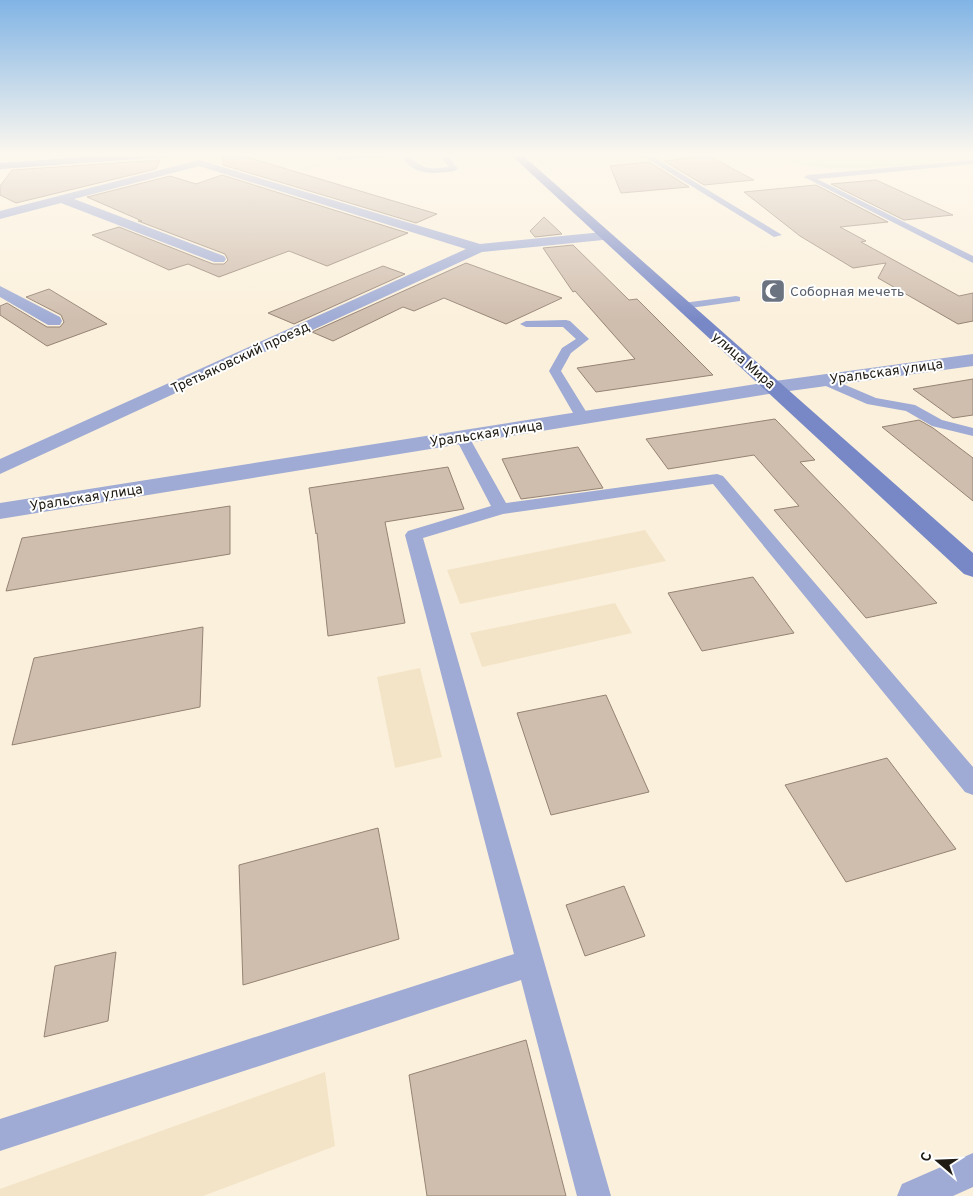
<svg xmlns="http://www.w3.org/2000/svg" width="973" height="1196" font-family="Overpass,sans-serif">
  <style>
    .built { fill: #f3e4c8 }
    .green { fill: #c9f0ca }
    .building { fill: #cfbdad; stroke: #958374 }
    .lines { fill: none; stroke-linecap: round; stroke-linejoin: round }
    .path { stroke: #ada594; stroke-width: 1; stroke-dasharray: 0.5 2; stroke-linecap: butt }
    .lane { fill: #9fabd5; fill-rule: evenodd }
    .street { fill: #9fabd5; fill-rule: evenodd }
    .secondary { fill: #7888c6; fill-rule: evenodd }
    .labels { text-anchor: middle; stroke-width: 4; stroke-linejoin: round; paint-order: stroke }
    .far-worship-label { font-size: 14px; fill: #5b616d; stroke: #fefffe; text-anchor: start }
    .far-street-label { font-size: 14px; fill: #201c14; stroke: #fefffe }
  </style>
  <rect width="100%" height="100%" fill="#fbf0db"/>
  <g class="built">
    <path d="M645 530 666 561 460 604 447 570Z"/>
    <path d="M615 603 632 633 482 667 470 633Z"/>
    <path d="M420 668 442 757 395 768 377 677Z"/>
    <path d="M325 1072 335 1146 203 1196H0V1189Z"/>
  </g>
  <path class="green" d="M771 153H973V157C912 163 827 181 771 155Z"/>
  <g class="building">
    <path d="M223 153H233L437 214 416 223 223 165Z"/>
    <path d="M709 156 754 180 704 185 664 161Z"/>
    <path d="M160 160 156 169 16 203 0 195V186L12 170Z"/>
    <path d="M649 162 689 187 621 193 610 166Z"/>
    <path d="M222 175 398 230 408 233 327 266 289 251 219 277 188 264 169 270 92 235 119 227 213 264H224L228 260 225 254 138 221H142L87 197 170 176 196 184Z"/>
    <path d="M876 180 953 215 904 220 831 184Z"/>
    <path d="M816 185 888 222 840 227 866 241 861 242 959 296 973 293V321L958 324 878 278 886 263 853 268 800 236 744 192Z"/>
    <path d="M544 217 562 234 535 237 530 231Z"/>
    <path d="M573 245 629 300 637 299 713 375 596 392 577 368 635 359 575 291 573 292 543 248Z"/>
    <path d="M466 263 562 298 506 324 444 298 414 311 403 307 333 341 312 332Z"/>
    <path d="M383 266 405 274 294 324 268 313Z"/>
    <path d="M49 289 107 324 47 346 0 315V306L7 303 47 327H60L64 322 61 315 26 297Z"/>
    <path d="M973 379V415L953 418 913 389Z"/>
    <path d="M775 419 815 460 800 462 937 603 866 618 774 510 799 506 754 455 668 469 646 439Z"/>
    <path d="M919 420 933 428 973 458V501L882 427Z"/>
    <path d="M578 447 603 488 521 499 502 459Z"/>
    <path d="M448 467 464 509 385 522 405 623 328 636 317 533 316 534 309 488Z"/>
    <path d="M230 506V554L6 591 22 538Z"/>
    <path d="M753 577 794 633 702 651 668 593Z"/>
    <path d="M203 627 200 707 12 745 34 658Z"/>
    <path d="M606 695 649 792 551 815 517 713Z"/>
    <path d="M887 758 956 849 846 882 785 785Z"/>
    <path d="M378 828 399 939 243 985 239 865Z"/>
    <path d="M624 886 645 936 585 956 566 905Z"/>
    <path d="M116 952 108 1021 44 1037 55 966Z"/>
    <path d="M526 1040 566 1196H427L409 1075Z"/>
  </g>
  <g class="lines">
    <path class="path" d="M299 170 319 165"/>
    <g class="lane">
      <path d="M330 153H338L341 156 422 153 406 156C427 168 422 170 449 167L438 153H446L458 169 454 171C434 174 416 176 402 158L405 156 339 160Z"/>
      <path d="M638 153H647L782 235 774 237Z"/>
      <path d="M973 160V164L817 179 973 256V263L804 177 808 175Z"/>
      <path d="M736 296 740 297V301L683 309 677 306 683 303Z"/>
      <path d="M566 320 570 321 589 339 571 353 561 371 590 418 583 422 576 418 549 371 562 348 576 339 563 327H526L520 324 526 321Z"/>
      <path d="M824 376 876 398 915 405 942 420 973 428V436L932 426 906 411 867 404 819 383 817 380 819 377Z"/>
      <path d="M462 433 469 437 506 503 717 474 723 476 973 767V795L965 792 713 484 503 514 423 538 611 1196H577L521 980 0 1151V1119L514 954 405 535 408 531 491 506 455 437Z"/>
      <path d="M973 1153V1187L953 1196H897L902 1184Z"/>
    </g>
    <g class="street">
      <path d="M199 160 480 244 603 232 610 236 603 240 482 252 0 474V459L466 249 199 166 74 199 224 256 226 259 224 262H214L61 203 0 219V211Z"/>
      <path d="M0 286 60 317 62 321 60 325H48L0 297Z"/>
      <path d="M973 354V366L775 393 0 519V503L775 381Z"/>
    </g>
    <g class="secondary">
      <path d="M135 153H185L180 156 0 169V163Z"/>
      <path d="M509 153H520L973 553V577L964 574Z"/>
    </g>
  </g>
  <linearGradient id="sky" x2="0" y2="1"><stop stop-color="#81b4e5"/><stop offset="0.48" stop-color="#fdf8ef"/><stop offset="1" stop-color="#fdf8ef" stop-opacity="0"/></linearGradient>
  <rect width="973" height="321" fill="url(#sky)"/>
  <defs>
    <symbol id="mosque-square" viewBox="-11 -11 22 22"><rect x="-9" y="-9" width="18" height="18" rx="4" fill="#6b7280" stroke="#fefffe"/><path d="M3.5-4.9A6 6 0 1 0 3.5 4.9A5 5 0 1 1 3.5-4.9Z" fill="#fff"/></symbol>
  </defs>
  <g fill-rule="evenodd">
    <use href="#mosque-square" x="759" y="277" width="28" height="28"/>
  </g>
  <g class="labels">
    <g class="far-worship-label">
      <text x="790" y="296">Соборная мечеть</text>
    </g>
    <g class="far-street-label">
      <text transform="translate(240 357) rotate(-25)" y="5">Третьяковский проезд</text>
      <text transform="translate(744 360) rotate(41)" y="5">улица Мира</text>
      <text transform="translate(886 371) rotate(-8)" y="5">Уральская улица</text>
      <text transform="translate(486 433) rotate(-9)" y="5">Уральская улица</text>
      <text transform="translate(86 497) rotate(-9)" y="5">Уральская улица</text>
    </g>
  </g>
  <g transform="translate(938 1161) rotate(289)" stroke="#fefffe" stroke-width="4" paint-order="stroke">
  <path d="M0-4L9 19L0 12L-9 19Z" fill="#201c14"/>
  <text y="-8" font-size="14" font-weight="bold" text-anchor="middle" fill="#201c14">С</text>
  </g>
</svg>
